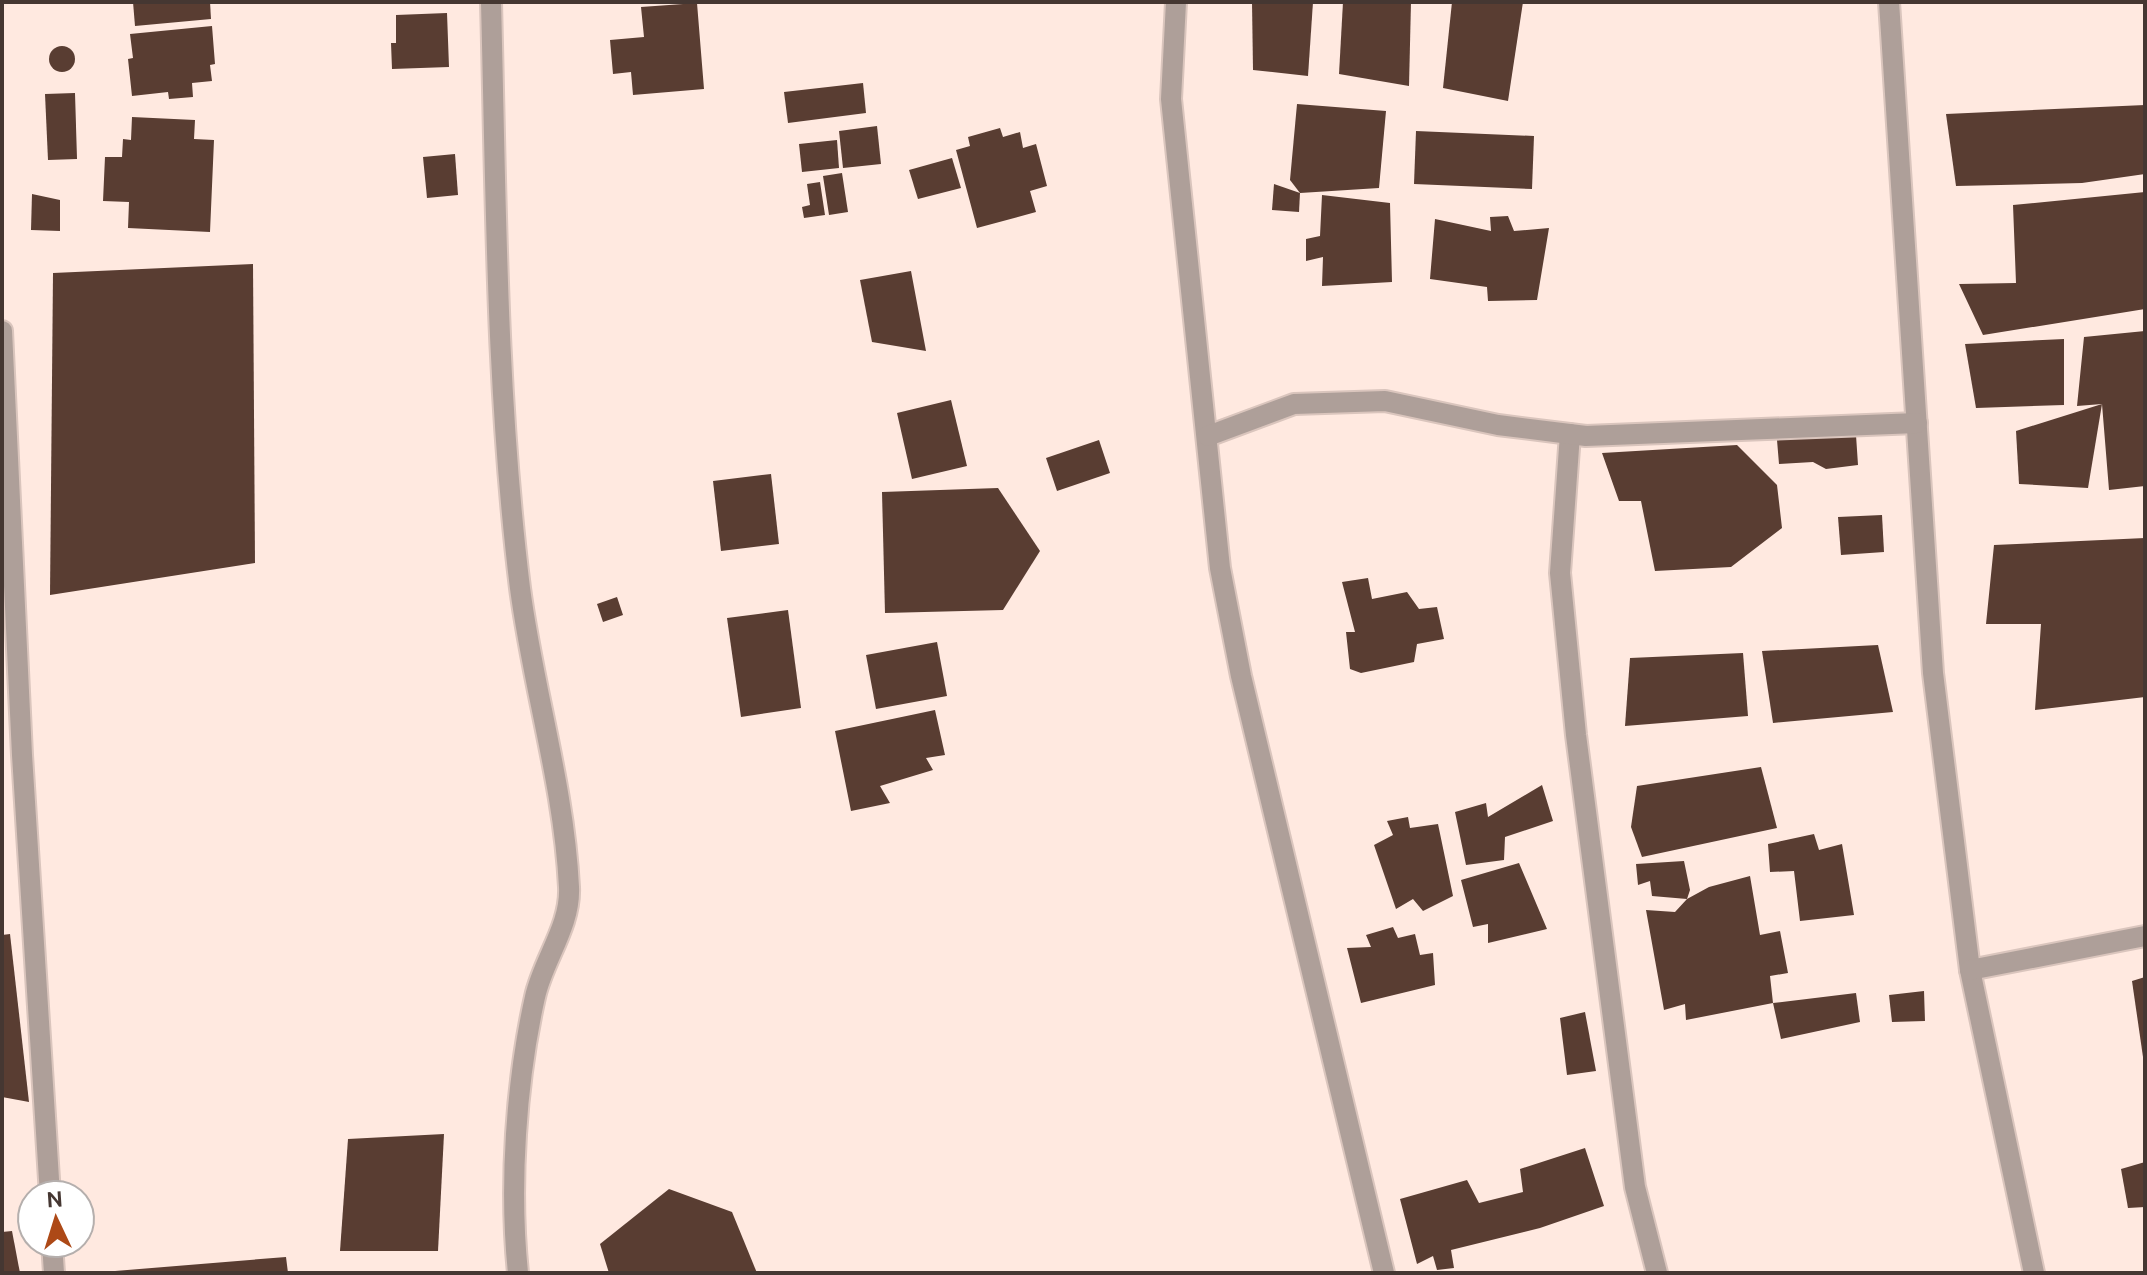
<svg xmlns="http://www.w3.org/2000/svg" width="2147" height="1275" font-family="Ubuntu,sans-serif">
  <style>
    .building { fill: #593d32 }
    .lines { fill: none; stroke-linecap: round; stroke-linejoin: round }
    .street-casing { stroke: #dac5bd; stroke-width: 24 }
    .street { stroke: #ae9f99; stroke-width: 20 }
  </style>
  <rect width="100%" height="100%" fill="#ffe9e0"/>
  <g class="building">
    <path d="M133 2H210L211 19 135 26Z"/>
    <path d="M1252 2H1313L1308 76 1253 70Z"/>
    <path d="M1343 2H1411L1409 86 1339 74Z"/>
    <path d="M1452 2H1523L1508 101 1443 88Z"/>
    <path d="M697 3 704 89 633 95 631 72 613 74 610 40 644 37 641 7Z"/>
    <path d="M447 13 449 67 392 69 391 43H396V15Z"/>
    <path d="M212 26 215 64 210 65 212 81 192 83 193 97 169 99 168 92 132 96 128 59 133 58 130 34Z"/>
    <circle cx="62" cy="59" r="13"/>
    <path d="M863 83 866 113 788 123 784 92Z"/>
    <path d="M75 93 77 159 48 160 45 94Z"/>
    <path d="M1297 104 1386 111 1379 188 1300 193 1290 180Z"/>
    <path d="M2145 105V174L2082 183 1956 186 1946 114Z"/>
    <path d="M132 117 195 120 194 139 214 140 210 232 128 228 129 202 103 201 105 157H122L123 139 131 140Z"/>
    <path d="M877 126 881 164 843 168 839 131Z"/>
    <path d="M1000 128 1003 137 1020 132 1023 148 1036 144 1047 186 1030 191 1036 212 977 228 956 150 970 146 968 137Z"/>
    <path d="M1416 131 1534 136 1532 189 1414 184Z"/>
    <path d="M837 140 839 168 802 172 799 144Z"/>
    <path d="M455 154 458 195 427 198 423 157Z"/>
    <path d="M952 158 961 188 918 199 909 170Z"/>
    <path d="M842 173 848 212 829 215 823 176Z"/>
    <path d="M820 182 825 215 804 218 802 207 810 205 807 184Z"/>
    <path d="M1274 184 1300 193 1299 212 1272 210Z"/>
    <path d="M2145 192V309L1983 335 1959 284 2016 283 2013 205Z"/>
    <path d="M32 194 60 200V231L31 230Z"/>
    <path d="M1322 195 1390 203 1392 282 1322 286 1323 257 1306 261V239L1320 236Z"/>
    <path d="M1508 216 1514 231 1549 228 1537 300 1488 301 1487 287 1430 279 1435 219 1491 231 1490 217Z"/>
    <path d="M253 264 255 563 50 595 53 273Z"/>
    <path d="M911 271 926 351 872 342 860 280Z"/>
    <path d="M2145 331V486L2109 490 2102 404 2077 406 2084 337Z"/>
    <path d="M2064 339V405L1976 408 1965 344Z"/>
    <path d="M951 400 967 466 912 479 897 413Z"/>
    <path d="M2102 404 2088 488 2019 484 2016 431Z"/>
    <path d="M1856 435 1858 465 1826 469 1813 462 1779 464 1777 440Z"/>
    <path d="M1099 440 1110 473 1057 491 1046 458Z"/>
    <path d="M1737 445 1777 485 1782 528 1731 567 1655 571 1641 501H1619L1602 453Z"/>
    <path d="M771 474 779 544 721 551 713 481Z"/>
    <path d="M998 488 1040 551 1003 610 885 613 882 492Z"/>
    <path d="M1882 515 1884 552 1841 555 1838 517Z"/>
    <path d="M2145 538V697L2035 710 2041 624H1986L1994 545Z"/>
    <path d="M1368 578 1372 599 1407 592 1419 609 1437 607 1444 639 1417 644 1414 662 1361 673 1350 669 1346 632H1355L1342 582Z"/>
    <path d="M617 597 623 615 603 622 597 604Z"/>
    <path d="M788 610 801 708 741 717 727 618Z"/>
    <path d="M937 642 947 696 876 709 866 655Z"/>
    <path d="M1878 645 1893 712 1773 723 1762 651Z"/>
    <path d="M1743 653 1748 716 1625 726 1630 658Z"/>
    <path d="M935 710 945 755 926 758 933 770 880 786 890 803 851 811 835 731Z"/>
    <path d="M1761 767 1777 828 1642 857 1631 827 1637 786Z"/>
    <path d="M1542 785 1553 821 1505 837 1504 860 1466 865 1455 812 1486 803 1488 817Z"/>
    <path d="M1408 817 1410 828 1438 824 1453 896 1423 911 1413 899 1396 909 1374 845 1393 835 1387 821Z"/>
    <path d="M1814 834 1819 850 1842 844 1854 915 1800 921 1794 871 1770 872 1768 844Z"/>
    <path d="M1684 861 1690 890 1687 899 1652 896 1650 881 1638 885 1636 864Z"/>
    <path d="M1519 863 1547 929 1488 943V924L1473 927 1461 880Z"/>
    <path d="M1750 876 1760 935 1780 931 1788 973 1770 976 1773 1003 1686 1020 1685 1004 1664 1010 1646 910 1675 912 1687 899 1709 887Z"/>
    <path d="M1393 927 1398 938 1415 934 1420 955 1433 953 1435 985 1361 1003 1347 948 1371 947 1366 935Z"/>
    <path d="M10 934 29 1102 2 1097V935Z"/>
    <path d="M2145 977V1057H2143L2132 981Z"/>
    <path d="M1924 991 1925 1021 1892 1022 1889 995Z"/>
    <path d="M1856 993 1860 1022 1781 1039 1773 1003Z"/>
    <path d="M1585 1012 1596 1071 1567 1075 1560 1018Z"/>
    <path d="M444 1134 438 1251H340L348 1139Z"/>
    <path d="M1585 1148 1604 1206 1540 1228 1451 1250 1454 1268 1437 1270 1433 1256 1417 1264 1400 1199 1467 1180 1479 1203 1523 1192 1520 1169Z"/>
    <path d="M2145 1162V1207L2128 1208 2121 1169Z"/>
    <path d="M669 1189 732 1212 757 1273H609L600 1244Z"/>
    <path d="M12 1231 20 1273H2V1232Z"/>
    <path d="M286 1257 288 1273H115V1271Z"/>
  </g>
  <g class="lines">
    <defs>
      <g id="street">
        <path d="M491 2C496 197 496 394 520 588 533 688 564 786 569 887 571 926 543 960 535 997 516 1082 509 1186 518 1273"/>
        <path d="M1176 2 1171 99 1220 568 1241 676 1384 1273"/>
        <path d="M1889 2 1933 673 1970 970 2034 1273"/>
        <path d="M2 331 22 755 50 1195"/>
        <path d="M1570 434 1560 573 1576 735 1635 1187 1657 1273"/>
        <path d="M1208 436 1294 404 1385 401 1498 425 1586 436 1917 423"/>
        <path d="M1970 970 2145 936"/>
        <path d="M52 1243 54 1273"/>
      </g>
    </defs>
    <use href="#street" class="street-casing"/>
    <use href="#street" class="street"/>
  </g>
  <rect width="2147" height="1275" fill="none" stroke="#453732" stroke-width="8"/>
  <g transform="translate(56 1219) rotate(356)"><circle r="38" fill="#ffffff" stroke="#b5afad" stroke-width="2"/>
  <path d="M0-6L14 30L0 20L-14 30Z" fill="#ad4917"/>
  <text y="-12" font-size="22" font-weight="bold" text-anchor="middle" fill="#453732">N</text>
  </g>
</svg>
